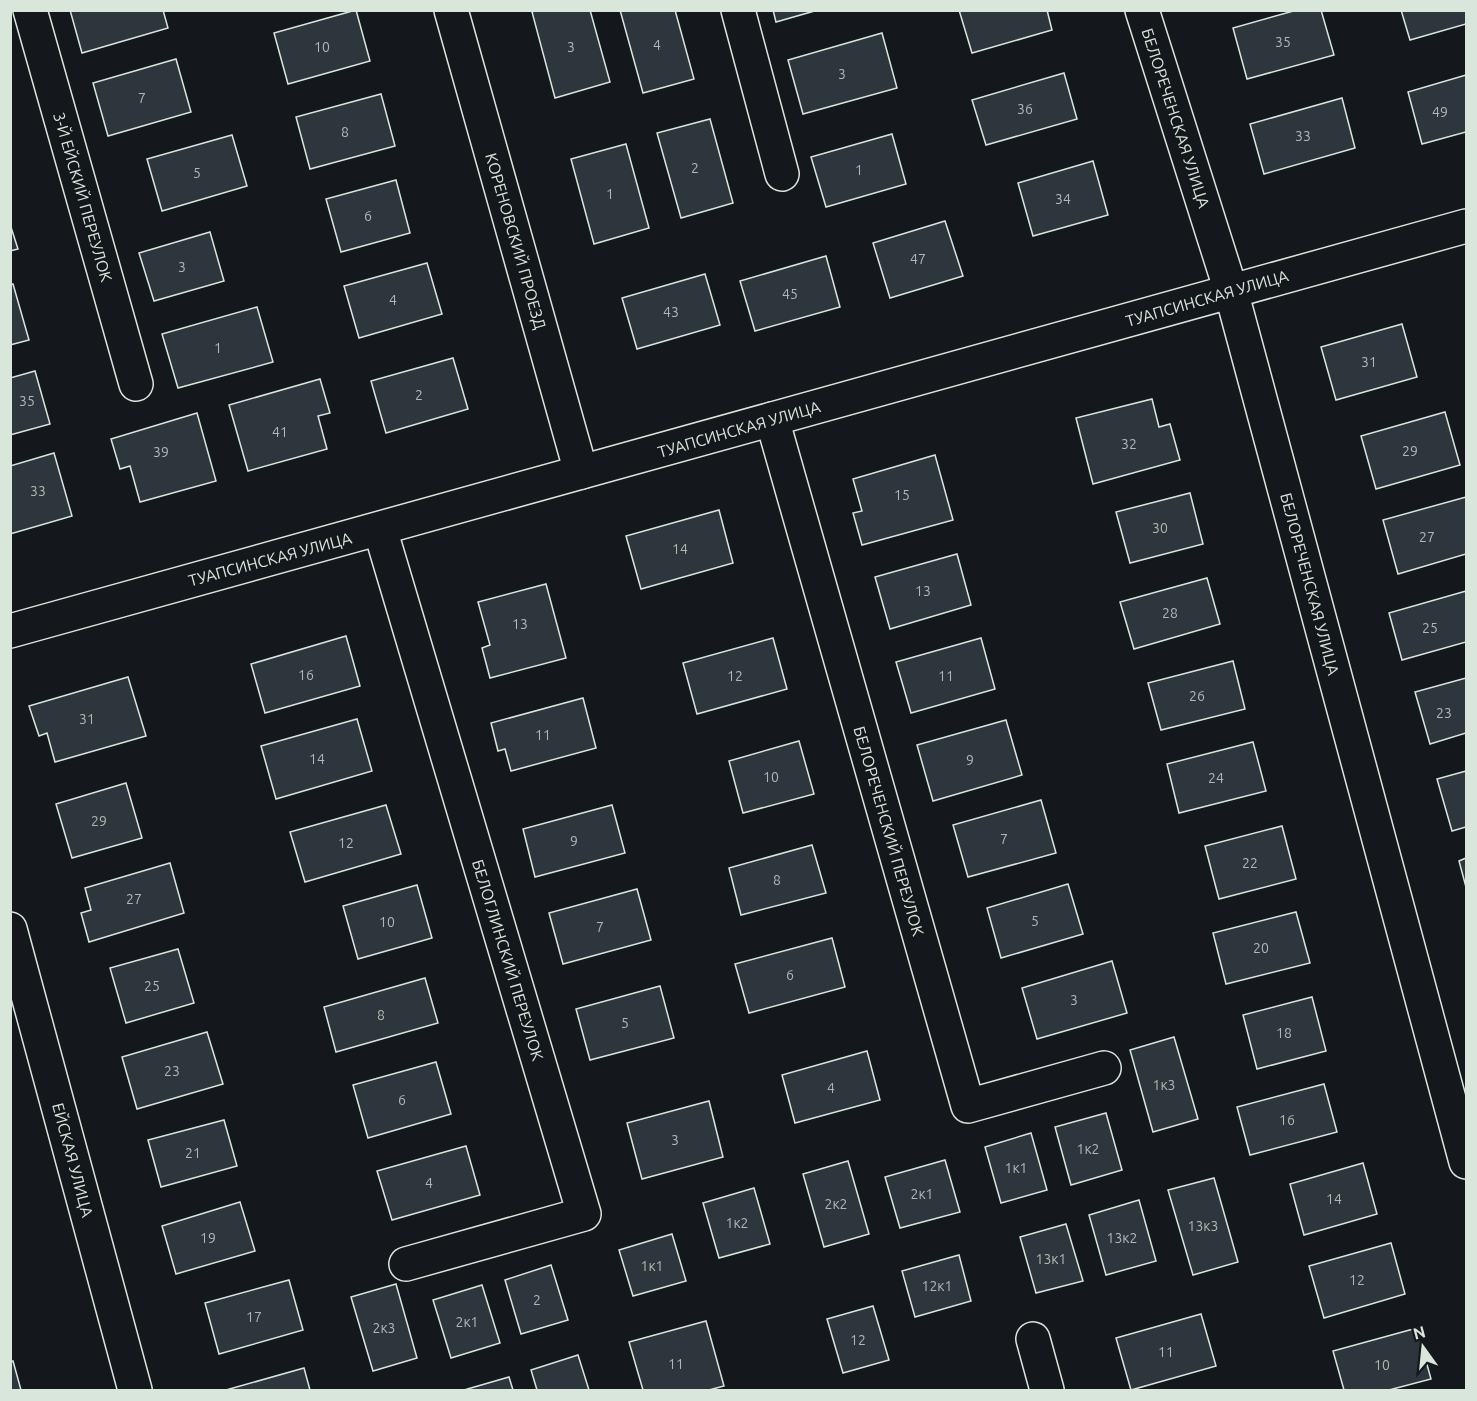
<svg xmlns="http://www.w3.org/2000/svg" width="1477" height="1401" font-family="Ubuntu,sans-serif">
  <style>
    .building { fill: #2c363c; stroke: #d8e6dc; stroke-width: 1.5 }
    .lines { fill: none; stroke-linecap: round; stroke-linejoin: round }
    .minor-casing { stroke: #d8e6dc; stroke-width: 36 }
    .minor { stroke: #14181c; stroke-width: 33 }
    .labels { text-anchor: middle; stroke-width: 4.5; stroke-linejoin: round; paint-order: stroke }
    .number-label { font-size: 14px; fill: #adbab4 }
    .street-label { font-size: 16px; fill: #d8e6dc; stroke: #14181c }
  </style>
  <rect width="100%" height="100%" fill="#14181c"/>
  <g class="building">
    <path d="M70 10H163L168 28 82 53Z"/>
    <path d="M356 10 370 61 288 84 274 33Z"/>
    <path d="M536 10H590L610 82 555 98 532 12Z"/>
    <path d="M620 10H675L694 79 643 93Z"/>
    <path d="M773 10H818L776 22Z"/>
    <path d="M959 10H1047L1052 30 972 53Z"/>
    <path d="M1297 10H1321L1334 55 1247 79 1233 28Z"/>
    <path d="M1401 10H1466V24L1410 40Z"/>
    <path d="M882 33 897 88 803 114 788 60Z"/>
    <path d="M176 59 191 112 108 136 93 83Z"/>
    <path d="M1064 73 1077 119 986 145 972 100Z"/>
    <path d="M1466 75V132L1422 144 1408 92Z"/>
    <path d="M381 94 395 146 310 169 296 117Z"/>
    <path d="M1342 98 1355 148 1264 174 1250 124Z"/>
    <path d="M710 119 733 203 681 218 657 133Z"/>
    <path d="M892 134 906 184 826 207 811 157Z"/>
    <path d="M232 135 247 186 162 211 147 159Z"/>
    <path d="M626 144 649 228 594 244 571 159Z"/>
    <path d="M1093 161 1108 215 1033 236 1018 183Z"/>
    <path d="M396 180 410 233 341 252 326 199Z"/>
    <path d="M945 221 963 276 890 298 873 243Z"/>
    <path d="M10 224 18 249 10 251Z"/>
    <path d="M210 232 224 281 154 301 139 253Z"/>
    <path d="M826 256 840 307 755 331 740 281Z"/>
    <path d="M427 263 442 314 359 338 344 286Z"/>
    <path d="M705 274 720 325 637 349 622 298Z"/>
    <path d="M13 284 29 340 10 345V285Z"/>
    <path d="M257 307 273 362 178 388 162 334Z"/>
    <path d="M1402 324 1417 377 1336 400 1321 347Z"/>
    <path d="M453 358 468 409 386 433 371 381Z"/>
    <path d="M35 371 50 424 10 435V378Z"/>
    <path d="M320 379 330 413 318 416 327 449 248 471 229 405Z"/>
    <path d="M1152 399 1159 427 1170 424 1180 460 1093 484 1076 418Z"/>
    <path d="M1445 412 1460 465 1376 489 1361 436Z"/>
    <path d="M197 413 216 481 140 502 130 466 120 469 111 439Z"/>
    <path d="M54 453 72 516 10 534V466Z"/>
    <path d="M935 455 953 520 862 545 853 513 862 511 853 479Z"/>
    <path d="M1190 493 1203 544 1130 563 1116 512Z"/>
    <path d="M1466 497V554L1398 574 1383 520Z"/>
    <path d="M719 510 733 563 641 589 626 536Z"/>
    <path d="M957 554 971 605 890 629 875 577Z"/>
    <path d="M1207 578 1220 624 1134 649 1120 602Z"/>
    <path d="M546 584 566 658 490 678 482 648 490 645 478 602Z"/>
    <path d="M1466 591V642L1402 660 1389 613Z"/>
    <path d="M346 636 360 686 265 713 251 664Z"/>
    <path d="M773 638 787 689 697 714 683 663Z"/>
    <path d="M981 638 995 689 911 713 896 662Z"/>
    <path d="M1233 661 1245 709 1161 730 1148 683Z"/>
    <path d="M128 677 146 736 55 762 47 733 39 736 29 706Z"/>
    <path d="M1466 678V733L1430 744 1415 692Z"/>
    <path d="M583 698 596 748 511 771 505 749 498 751 491 723Z"/>
    <path d="M357 719 372 771 276 799 261 746Z"/>
    <path d="M1006 720 1022 775 933 801 917 745Z"/>
    <path d="M799 741 814 794 743 813 729 761Z"/>
    <path d="M1253 742 1266 791 1179 813 1167 764Z"/>
    <path d="M1466 771V827L1452 831 1437 779Z"/>
    <path d="M126 783 142 838 72 858 56 804Z"/>
    <path d="M1041 800 1056 853 968 877 953 825Z"/>
    <path d="M386 805 401 854 305 882 290 832Z"/>
    <path d="M612 805 625 853 535 877 523 829Z"/>
    <path d="M1282 826 1296 879 1219 899 1205 846Z"/>
    <path d="M812 845 826 893 741 915 729 868Z"/>
    <path d="M1466 858V887L1459 861Z"/>
    <path d="M170 863 184 913 89 942 81 913 91 910 85 888Z"/>
    <path d="M1068 884 1083 934 1001 958 987 908Z"/>
    <path d="M417 885 432 938 358 959 343 906Z"/>
    <path d="M637 889 651 940 563 964 549 913Z"/>
    <path d="M1296 912 1310 963 1226 984 1213 933Z"/>
    <path d="M832 938 845 987 749 1013 735 964Z"/>
    <path d="M178 949 194 1003 126 1023 110 968Z"/>
    <path d="M1112 961 1127 1013 1037 1039 1022 988Z"/>
    <path d="M425 978 438 1023 336 1052 324 1007Z"/>
    <path d="M660 986 674 1038 590 1060 576 1009Z"/>
    <path d="M1312 997 1326 1051 1257 1069 1243 1015Z"/>
    <path d="M207 1032 223 1084 137 1109 122 1057Z"/>
    <path d="M1174 1037 1198 1119 1153 1132 1130 1050Z"/>
    <path d="M867 1051 880 1100 795 1123 782 1075Z"/>
    <path d="M436 1062 451 1114 368 1138 353 1085Z"/>
    <path d="M1324 1084 1337 1132 1250 1155 1237 1107Z"/>
    <path d="M709 1101 723 1157 642 1179 627 1123Z"/>
    <path d="M1106 1113 1122 1170 1071 1185 1055 1127Z"/>
    <path d="M224 1120 237 1166 161 1187 148 1140Z"/>
    <path d="M1031 1133 1047 1190 1001 1203 985 1147Z"/>
    <path d="M466 1146 480 1195 392 1220 377 1171Z"/>
    <path d="M945 1160 960 1212 900 1228 885 1177Z"/>
    <path d="M848 1161 869 1234 824 1247 803 1174Z"/>
    <path d="M1363 1163 1377 1214 1304 1235 1290 1184Z"/>
    <path d="M1214 1178 1238 1262 1193 1275 1168 1190Z"/>
    <path d="M754 1188 770 1244 719 1258 703 1203Z"/>
    <path d="M1139 1200 1156 1261 1106 1275 1089 1215Z"/>
    <path d="M240 1202 255 1251 176 1274 162 1226Z"/>
    <path d="M1066 1224 1083 1281 1036 1293 1020 1237Z"/>
    <path d="M672 1234 686 1281 633 1296 619 1250Z"/>
    <path d="M1391 1243 1405 1294 1324 1318 1309 1266Z"/>
    <path d="M959 1255 971 1301 915 1317 902 1271Z"/>
    <path d="M551 1265 568 1320 521 1334 505 1280Z"/>
    <path d="M289 1280 303 1330 219 1354 205 1303Z"/>
    <path d="M396 1284 417 1358 373 1371 351 1297Z"/>
    <path d="M482 1285 500 1343 451 1358 433 1300Z"/>
    <path d="M873 1306 889 1360 843 1373 827 1319Z"/>
    <path d="M1201 1314 1216 1366 1131 1390 1116 1338Z"/>
    <path d="M706 1321 724 1386 709 1390H643L629 1342Z"/>
    <path d="M1417 1328 1431 1379 1389 1390H1344L1333 1351Z"/>
    <path d="M578 1355 589 1390H537L531 1370Z"/>
    <path d="M13 1361 21 1390H10V1362Z"/>
    <path d="M304 1368 310 1390H226Z"/>
    <path d="M509 1377 513 1390H464Z"/>
  </g>
  <g class="lines">
    <defs>
      <g id="minor">
        <path d="M30 10 136 384"/>
        <path d="M451 10 581 472"/>
        <path d="M738 10 782 174"/>
        <path d="M1142 10 1231 291 1466 1162"/>
        <path d="M772 419 968 1106 1104 1068"/>
        <path d="M380 529 584 1214 406 1264"/>
        <path d="M10 631 1466 226"/>
        <path d="M10 929 135 1390"/>
        <path d="M1033 1339 1047 1390"/>
      </g>
    </defs>
    <use href="#minor" class="minor-casing"/>
    <use href="#minor" class="minor"/>
  </g>
  <g class="labels">
    <g class="number-label">
      <text x="1283" y="47">35</text>
      <text x="657" y="50">4</text>
      <text x="322" y="52">10</text>
      <text x="571" y="52">3</text>
      <text x="842" y="79">3</text>
      <text x="142" y="103">7</text>
      <text x="1025" y="114">36</text>
      <text x="1440" y="117">49</text>
      <text x="345" y="137">8</text>
      <text x="1303" y="141">33</text>
      <text x="695" y="173">2</text>
      <text x="859" y="175">1</text>
      <text x="197" y="178">5</text>
      <text x="610" y="199">1</text>
      <text x="1063" y="204">34</text>
      <text x="368" y="221">6</text>
      <text x="918" y="264">47</text>
      <text x="182" y="272">3</text>
      <text x="790" y="299">45</text>
      <text x="393" y="305">4</text>
      <text x="671" y="317">43</text>
      <text x="218" y="353">1</text>
      <text x="1369" y="367">31</text>
      <text x="419" y="400">2</text>
      <text x="27" y="406">35</text>
      <text x="280" y="437">41</text>
      <text x="1129" y="449">32</text>
      <text x="1410" y="456">29</text>
      <text x="161" y="457">39</text>
      <text x="38" y="496">33</text>
      <text x="902" y="500">15</text>
      <text x="1160" y="533">30</text>
      <text x="1427" y="542">27</text>
      <text x="680" y="554">14</text>
      <text x="923" y="596">13</text>
      <text x="1170" y="618">28</text>
      <text x="520" y="629">13</text>
      <text x="1430" y="633">25</text>
      <text x="306" y="680">16</text>
      <text x="735" y="681">12</text>
      <text x="946" y="681">11</text>
      <text x="1197" y="701">26</text>
      <text x="1444" y="718">23</text>
      <text x="87" y="724">31</text>
      <text x="543" y="740">11</text>
      <text x="317" y="764">14</text>
      <text x="970" y="765">9</text>
      <text x="771" y="782">10</text>
      <text x="1216" y="783">24</text>
      <text x="99" y="826">29</text>
      <text x="1004" y="844">7</text>
      <text x="574" y="846">9</text>
      <text x="346" y="848">12</text>
      <text x="1250" y="868">22</text>
      <text x="777" y="885">8</text>
      <text x="134" y="904">27</text>
      <text x="1035" y="926">5</text>
      <text x="387" y="927">10</text>
      <text x="600" y="932">7</text>
      <text x="1261" y="953">20</text>
      <text x="790" y="980">6</text>
      <text x="152" y="991">25</text>
      <text x="1074" y="1005">3</text>
      <text x="381" y="1020">8</text>
      <text x="625" y="1028">5</text>
      <text x="1284" y="1038">18</text>
      <text x="172" y="1076">23</text>
      <text x="1164" y="1090">1к3</text>
      <text x="831" y="1093">4</text>
      <text x="402" y="1105">6</text>
      <text x="1287" y="1125">16</text>
      <text x="675" y="1145">3</text>
      <text x="1088" y="1154">1к2</text>
      <text x="193" y="1158">21</text>
      <text x="1016" y="1173">1к1</text>
      <text x="429" y="1188">4</text>
      <text x="922" y="1199">2к1</text>
      <text x="1334" y="1204">14</text>
      <text x="836" y="1209">2к2</text>
      <text x="737" y="1228">1к2</text>
      <text x="1203" y="1231">13к3</text>
      <text x="208" y="1243">19</text>
      <text x="1122" y="1243">13к2</text>
      <text x="1051" y="1264">13к1</text>
      <text x="652" y="1271">1к1</text>
      <text x="1357" y="1285">12</text>
      <text x="937" y="1291">12к1</text>
      <text x="537" y="1305">2</text>
      <text x="254" y="1322">17</text>
      <text x="467" y="1327">2к1</text>
      <text x="384" y="1333">2к3</text>
      <text x="858" y="1345">12</text>
      <text x="1166" y="1357">11</text>
      <text x="676" y="1369">11</text>
      <text x="1382" y="1370">10</text>
    </g>
    <g class="street-label">
      <text transform="translate(1176 118) rotate(72)" y="6">БЕЛОРЕЧЕНСКАЯ УЛИЦА</text>
      <text transform="translate(83 197) rotate(74)" y="6">3-Й ЕЙСКИЙ ПЕРЕУЛОК</text>
      <text transform="translate(516 241) rotate(74)" y="6">КОРЕНОВСКИЙ ПРОЕЗД</text>
      <text transform="translate(1207 298) rotate(-16)" y="6">ТУАПСИНСКАЯ УЛИЦА</text>
      <text transform="translate(739 429) rotate(-16)" y="6">ТУАПСИНСКАЯ УЛИЦА</text>
      <text transform="translate(270 559) rotate(-15)" y="6">ТУАПСИНСКАЯ УЛИЦА</text>
      <text transform="translate(1310 584) rotate(75)" y="6">БЕЛОРЕЧЕНСКАЯ УЛИЦА</text>
      <text transform="translate(889 831) rotate(74)" y="6">БЕЛОРЕЧЕНСКИЙ ПЕРЕУЛОК</text>
      <text transform="translate(508 960) rotate(73)" y="6">БЕЛОГЛИНСКИЙ ПЕРЕУЛОК</text>
      <text transform="translate(73 1160) rotate(75)" y="6">ЕЙСКАЯ УЛИЦА</text>
    </g>
  </g>
  <rect width="1477" height="1401" fill="none" stroke="#d8e6dc" stroke-width="24"/>
  <g transform="translate(1423 1347) rotate(345)" stroke="#14181c" stroke-width="4.5" paint-order="stroke">
  <path d="M0-4.5L10 22L0 15L-10 22Z" fill="#d8e6dc"/>
  <text y="-9" font-size="16" font-weight="bold" text-anchor="middle" fill="#d8e6dc">N</text>
  </g>
</svg>
